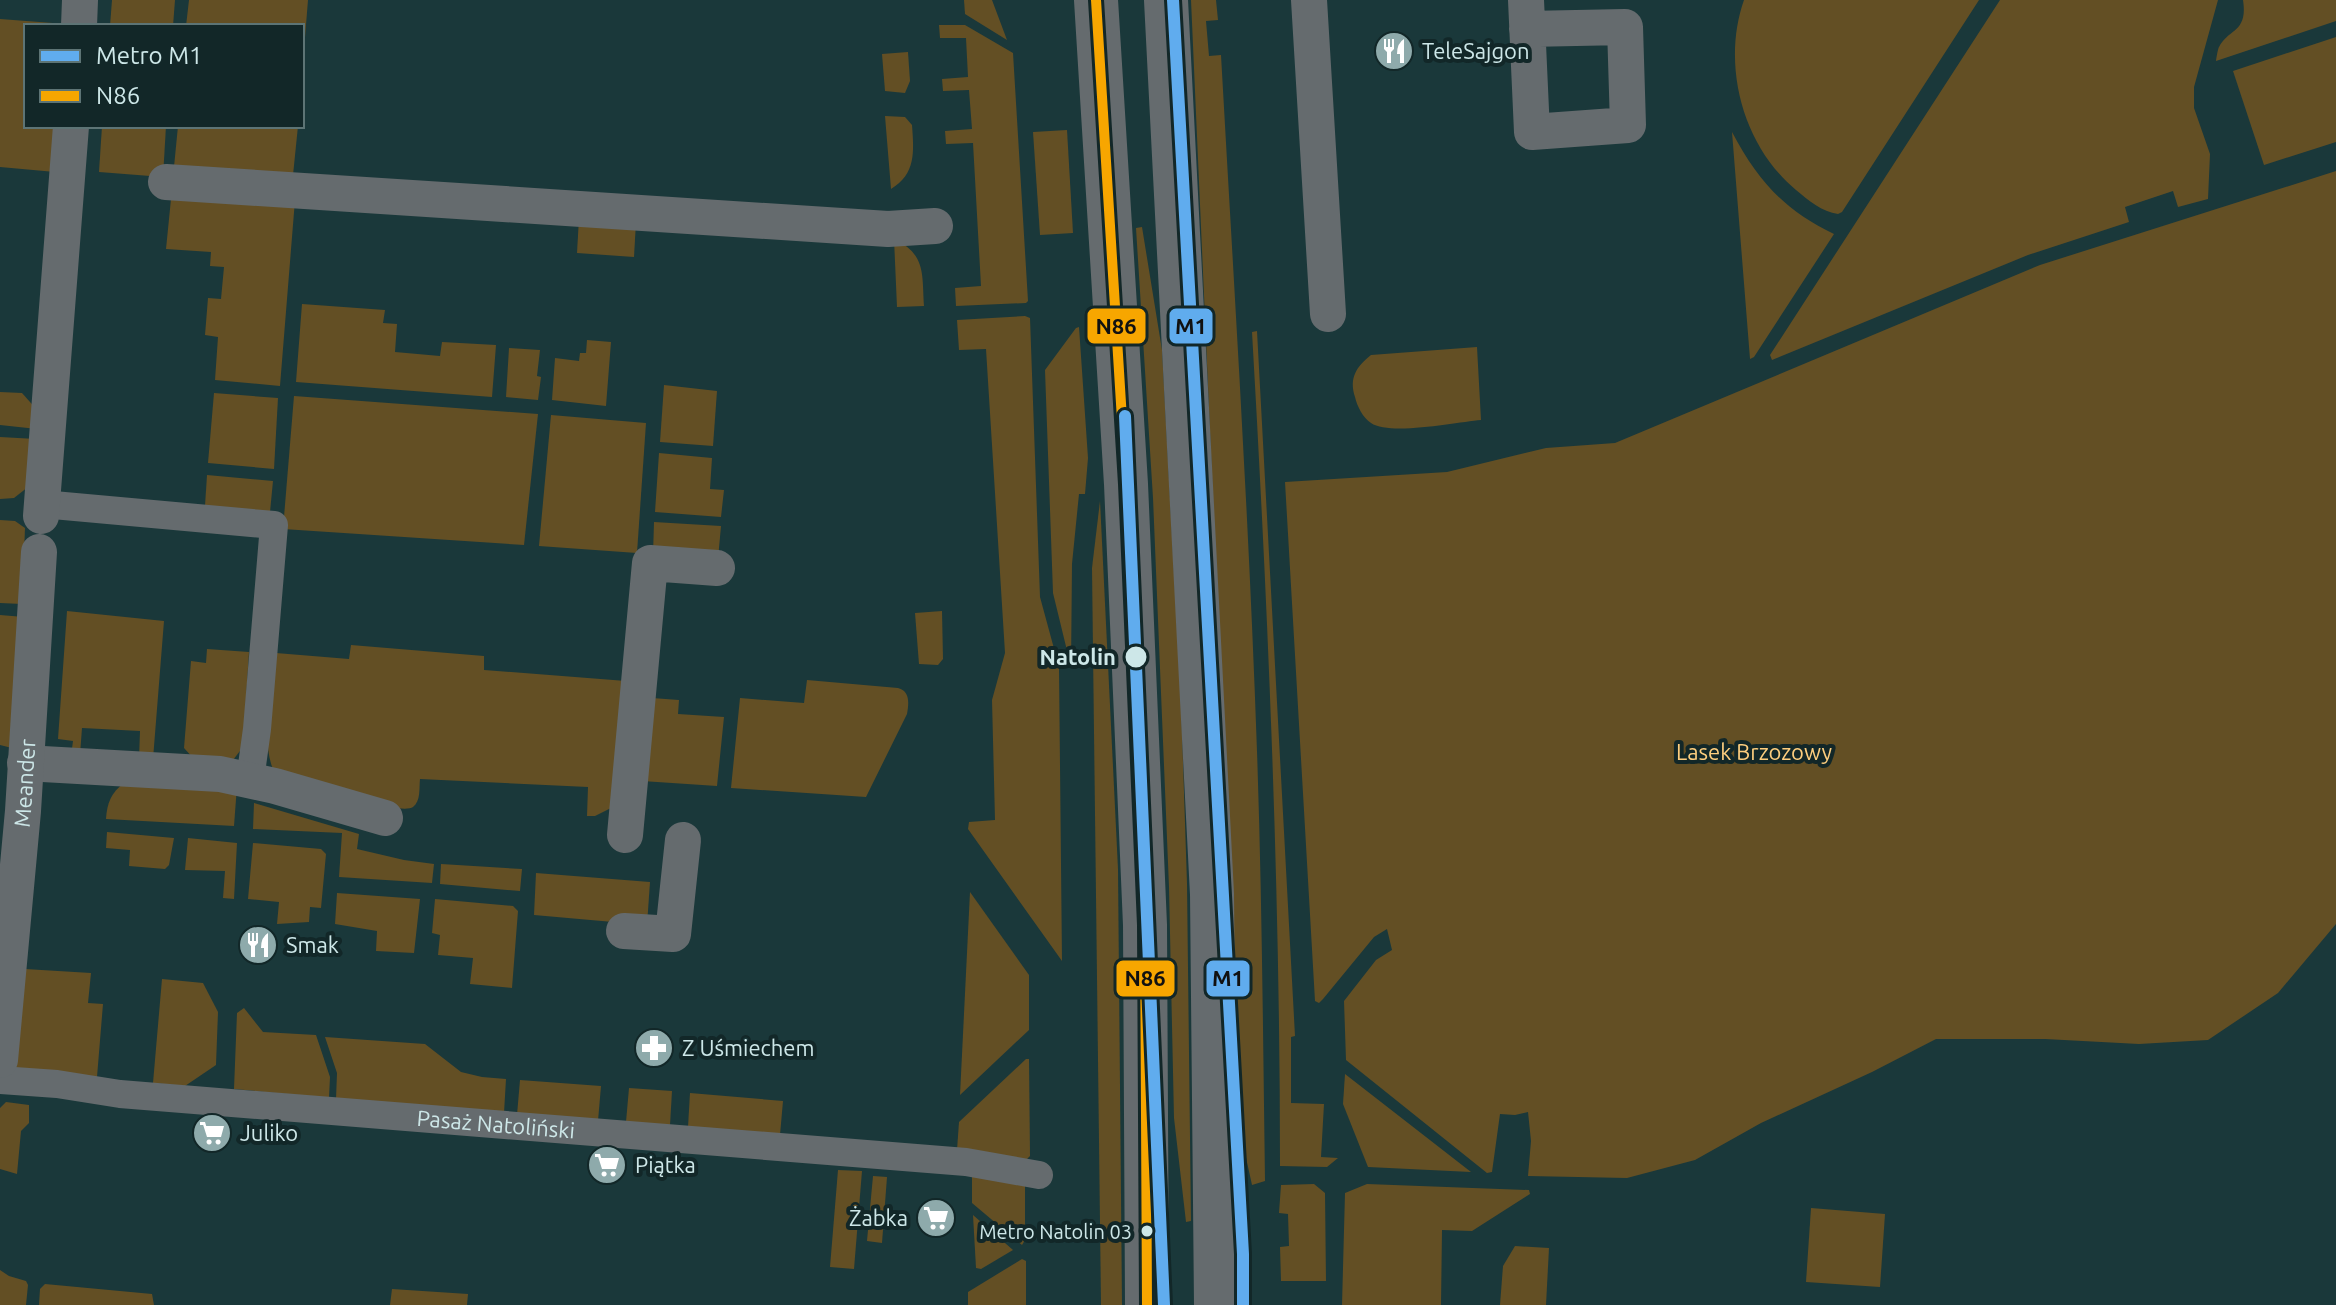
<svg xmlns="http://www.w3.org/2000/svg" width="2336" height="1305" font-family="Ubuntu,sans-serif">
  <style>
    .green { fill: #634f24 }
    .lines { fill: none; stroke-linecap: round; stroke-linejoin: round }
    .pedestrian { stroke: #656b6e; stroke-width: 28 }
    .minor { stroke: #656b6e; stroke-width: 36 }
    .tertiary { stroke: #656b6e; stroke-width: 44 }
    .bus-1-casing { stroke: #122728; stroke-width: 16 }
    .bus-1 { stroke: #f7a600; stroke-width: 10 }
    .metro-1-casing { stroke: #122728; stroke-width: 18 }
    .metro-1 { stroke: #60acee; stroke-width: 12 }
    .stop-dot { fill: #cde7e8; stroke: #122728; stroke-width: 3 }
    .labels { text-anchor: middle; stroke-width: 8; stroke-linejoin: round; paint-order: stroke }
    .bus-label { font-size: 20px; fill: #cde7e8; stroke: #122728; text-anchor: end }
    .poi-label { font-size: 22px; fill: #cde7e8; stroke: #122728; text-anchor: start }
    .stop-label { font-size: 22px; font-weight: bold; fill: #cde7e8; stroke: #122728; text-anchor: end }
    .park-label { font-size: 22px; fill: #fdce7e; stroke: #122728 }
    .street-label { font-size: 22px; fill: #cde7e8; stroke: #122728 }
    .line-badge { stroke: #122728; stroke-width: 3 }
    .pale-badge-label { font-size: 22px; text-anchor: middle; font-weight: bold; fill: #111 }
  </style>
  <rect width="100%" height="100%" fill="#1a383a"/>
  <g class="green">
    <path d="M112 0H175L173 26H110Z"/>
    <path d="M189 0H308L302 75V26H186Z"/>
    <path d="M964 0H992L1007 40 965 14Z"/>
    <path d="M1191 0H1216L1218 20 1206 21 1209 56 1221 55C1234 287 1249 519 1257 751 1262 894 1263 1038 1265 1181L1252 1185 1241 1135Z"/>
    <path d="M1744 0H1979L1842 212 1838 214C1822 212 1808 200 1796 190 1743 146 1721 65 1744 0Z"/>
    <path d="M2000 0H2218L2194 87V108L2210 154 2208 199 2178 207 2173 191 2125 207 2129 222 2028 255 1772 360 1770 355Z"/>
    <path d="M2243 0H2336V21L2216 61C2216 60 2218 48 2219 47 2229 28 2248 33 2243 0Z"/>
    <path d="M0 19 66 24 26 26V126H59L55 172 0 167Z"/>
    <path d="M939 25H965L1013 53 1028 301 1026 303 956 306 955 288 981 286 973 143 946 144 945 131 972 129 969 90 943 91 942 79 968 77 966 38H940Z"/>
    <path d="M2336 37V142L2264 165 2233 71Z"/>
    <path d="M908 52 910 81 905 93 885 91 882 54Z"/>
    <path d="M885 116 905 117 912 125C914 152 916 174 891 189Z"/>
    <path d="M102 126H166L163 177 99 172Z"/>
    <path d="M178 126H298L292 185 173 177Z"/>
    <path d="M1067 130 1073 233 1040 235 1033 132Z"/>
    <path d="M1732 132C1758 181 1784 210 1834 234L1754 357 1750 359Z"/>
    <path d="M2336 171V924L2278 993 2208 1040 2139 1044 2045 1039H1936L1872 1072 1761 1123 1695 1160 1627 1178 1528 1176 1531 1141 1528 1112 1515 1115 1500 1114 1492 1172 1487 1173 1346 1060 1344 1001 1376 960 1392 950 1387 929 1374 937 1323 999 1319 1003 1315 1001 1285 482 1447 472 1546 448 1615 443 2040 265Z"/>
    <path d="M171 199 295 200 280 386 215 380 218 337 205 335 208 298 221 299 224 267 210 266 211 252 166 249Z"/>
    <path d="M579 218 636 222 634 257 577 253Z"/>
    <path d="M1142 227 1162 350 1181 702 1187 883 1191 1221 1186 1222 1174 1118 1169 887 1153 498 1136 228Z"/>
    <path d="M894 239C926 254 922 274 924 306L897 307Z"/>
    <path d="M302 304 385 310 383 323 397 324 395 352 440 356 442 342 496 345 492 397 296 382Z"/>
    <path d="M1025 316 1030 318 1040 597 1059 667 1062 961 968 829 969 822 995 820 992 700 1005 653 986 349 959 350 957 320Z"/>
    <path d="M1079 327 1088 458 1085 494H1079L1072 564 1071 667 1053 593 1045 370 1076 328Z"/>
    <path d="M1257 331 1295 1036 1291 1037V1103L1324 1104 1321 1157 1338 1158 1327 1167 1280 1166C1280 888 1268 610 1252 332Z"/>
    <path d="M587 340 611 342 606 406 552 400 555 358 579 361 580 353H586Z"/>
    <path d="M1477 347 1481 420C1457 422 1390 436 1371 423 1363 418 1357 406 1355 397 1349 378 1356 367 1371 355Z"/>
    <path d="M509 348 540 350 537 376 541 377 538 400 506 397Z"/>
    <path d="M664 385 717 391 713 446 660 442Z"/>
    <path d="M0 392 22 393 38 411 37 429 0 425Z"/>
    <path d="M214 393 278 398 274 469 208 463Z"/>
    <path d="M294 396 538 414 524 545 283 529Z"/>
    <path d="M551 415 646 423 637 553 539 546Z"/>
    <path d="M0 437 36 439 28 487 14 498 0 499Z"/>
    <path d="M659 453 712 458 710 489 724 490 721 517 655 512Z"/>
    <path d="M207 475 273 481 270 512 205 506Z"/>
    <path d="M1100 501 1118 869 1122 1305H1101L1092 568Z"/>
    <path d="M0 520 15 521 25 528 22 604 0 603Z"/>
    <path d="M654 522 721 526 718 559 653 554Z"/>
    <path d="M67 611 164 621 153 759H139L140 731 82 728 80 755 71 756 73 741 58 739Z"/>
    <path d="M942 611 943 659 938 665 919 664 915 613Z"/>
    <path d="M0 615 24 617 12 748 0 745Z"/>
    <path d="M351 645 484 656V670L626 681 611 808 595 816H587L588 787 420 779C419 788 421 801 413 807 399 817 296 780 275 773 259 745 273 687 276 653L349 659Z"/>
    <path d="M207 649 249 652 243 747 233 760H195L184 748 191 661 206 663Z"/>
    <path d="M807 680 898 688C910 691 909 703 907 714L866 797 731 788 740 698 804 703Z"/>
    <path d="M652 698 679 700 678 714 724 717 717 786 642 781Z"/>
    <path d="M124 783 237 786 234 826 106 819C107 803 111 793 124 783Z"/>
    <path d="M254 803 359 834 357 849 404 860 434 864 432 883 339 877 342 833 253 829Z"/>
    <path d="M107 832 174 838 169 865 165 869 129 866 130 850 106 848Z"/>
    <path d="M188 838 237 843 234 899 223 898 225 871 185 870Z"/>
    <path d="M253 843 321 849 326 854 321 908 310 907 309 922 277 924 279 902 248 899Z"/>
    <path d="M441 864 522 869 520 891 440 884Z"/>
    <path d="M536 873 650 882 647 925 534 915Z"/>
    <path d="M970 892 1029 975V1030L960 1095Z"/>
    <path d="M337 893 420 899 414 953 376 951 377 931 335 924Z"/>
    <path d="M435 899 513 906 518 911 512 988 470 984 473 958 438 955 440 935 432 933Z"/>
    <path d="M25 969 91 973 88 1003 103 1004 97 1077 13 1072Z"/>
    <path d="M162 979 203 983 218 1012 216 1065 185 1086 153 1083Z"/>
    <path d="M244 1008 263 1032 316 1035 330 1077 329 1098 234 1089 237 1013Z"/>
    <path d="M325 1037 425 1044 461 1072 482 1077 506 1079 504 1113 336 1099 337 1073Z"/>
    <path d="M1026 1059H1029L1030 1156 1024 1162 957 1150 959 1122Z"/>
    <path d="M1345 1074 1471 1172 1368 1167 1343 1104Z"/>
    <path d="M520 1080 601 1086 598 1121 517 1115Z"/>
    <path d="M629 1088 672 1091 670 1125 626 1122Z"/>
    <path d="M690 1093 783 1101 780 1135 688 1127Z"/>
    <path d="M6 1102 29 1105V1123L21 1131 17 1174 0 1169V1108Z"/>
    <path d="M838 1170 862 1171 854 1269 830 1267Z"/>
    <path d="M972 1171 1025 1181V1240L1022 1245 972 1203Z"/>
    <path d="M873 1176 887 1177 882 1243 867 1241Z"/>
    <path d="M1314 1184 1325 1193 1326 1281H1281L1280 1247 1289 1246 1288 1214 1279 1213 1281 1185Z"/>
    <path d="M1367 1184 1529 1190 1530 1194 1472 1231 1442 1230 1441 1305H1342L1345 1193Z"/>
    <path d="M1811 1208 1885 1214 1880 1287 1806 1282Z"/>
    <path d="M973 1215 1013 1250 981 1269 976 1268Z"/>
    <path d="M1515 1246 1549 1248 1546 1305H1500L1503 1266Z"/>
    <path d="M1022 1259 1026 1261V1305H968V1292Z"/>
    <path d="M0 1270 9 1276 26 1281 28 1285 26 1305H0Z"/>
    <path d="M45 1284 152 1294 154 1305H39L40 1289Z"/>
    <path d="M392 1289 468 1294 467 1305H390Z"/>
  </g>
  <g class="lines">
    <g class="pedestrian">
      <path d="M42 504 274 525 257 729 250 780"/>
      <path id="s1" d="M0 1080 57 1084 120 1094 966 1162 1039 1175"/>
    </g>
    <g class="minor">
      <path d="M1309 0 1328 314"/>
      <path d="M1526 0 1532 132 1628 125 1625 27 1527 29"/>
      <path d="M79 26 80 0"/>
      <path d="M166 182 888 229 935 226"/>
      <path d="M41 516 71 126"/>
      <path d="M25 763 220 774 275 786 385 818"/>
      <path d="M625 835 650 563 717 568"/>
      <path d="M624 931 673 934 683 840"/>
      <path id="s2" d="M0 1060 23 811 39 552"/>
    </g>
    <g class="tertiary">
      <path d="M1096 0 1126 484 1145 925 1147 1305"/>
      <path d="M1166 0 1212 894 1216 1305"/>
    </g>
    <defs>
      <path id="bus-1" d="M1096 0 1126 484 1145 925 1147 1305"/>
    </defs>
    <use href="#bus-1" class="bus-1-casing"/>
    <use href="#bus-1" class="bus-1"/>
    <defs>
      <g id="metro-1">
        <path d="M1173 0 1243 1254V1305"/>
        <path d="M1125 416 1164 1305"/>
      </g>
    </defs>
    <use href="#metro-1" class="metro-1-casing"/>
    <use href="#metro-1" class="metro-1"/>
  </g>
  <defs>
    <symbol id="restaurant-disc" viewBox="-11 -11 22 22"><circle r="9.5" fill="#8eaaab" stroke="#122728"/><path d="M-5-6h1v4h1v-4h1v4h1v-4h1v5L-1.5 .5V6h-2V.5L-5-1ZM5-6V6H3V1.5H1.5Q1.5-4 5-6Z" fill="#fff"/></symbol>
    <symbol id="pharmacy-disc" viewBox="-11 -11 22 22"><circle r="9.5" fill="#8eaaab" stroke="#122728"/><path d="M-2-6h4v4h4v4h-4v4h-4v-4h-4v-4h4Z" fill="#fff"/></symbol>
    <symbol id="supermarket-disc" viewBox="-11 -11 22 22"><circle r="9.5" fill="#8eaaab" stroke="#122728"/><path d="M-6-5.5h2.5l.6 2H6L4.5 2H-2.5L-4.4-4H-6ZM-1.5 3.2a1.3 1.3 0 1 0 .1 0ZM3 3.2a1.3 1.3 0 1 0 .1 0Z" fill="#fff"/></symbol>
  </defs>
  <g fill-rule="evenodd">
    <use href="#restaurant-disc" x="1372" y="29" width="44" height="44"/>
    <use href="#restaurant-disc" x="236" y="923" width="44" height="44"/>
    <use href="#pharmacy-disc" x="632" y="1026" width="44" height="44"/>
    <use href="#supermarket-disc" x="190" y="1111" width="44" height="44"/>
    <use href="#supermarket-disc" x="585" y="1143" width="44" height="44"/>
    <use href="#supermarket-disc" x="914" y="1196" width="44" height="44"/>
  </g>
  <g class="stop-dot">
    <circle cx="1136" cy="657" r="12"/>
    <circle cx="1147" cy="1231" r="7"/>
  </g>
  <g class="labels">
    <g class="bus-label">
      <text x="1132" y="1239">Metro Natolin 03</text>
    </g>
    <g class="poi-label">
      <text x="1422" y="59">TeleSajgon</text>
      <text x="286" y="953">Smak</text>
      <text x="682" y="1056">Z Uśmiechem</text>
      <text x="240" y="1141">Juliko</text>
      <text x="635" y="1173">Piątka</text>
      <text x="908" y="1226" text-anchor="end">Żabka</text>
    </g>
    <g class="stop-label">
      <text x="1116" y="665">Natolin</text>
    </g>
    <g class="park-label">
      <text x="1754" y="760">Lasek Brzozowy</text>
    </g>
    <g class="street-label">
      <text dy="8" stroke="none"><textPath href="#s2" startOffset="278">Meander</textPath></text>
      <text dy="8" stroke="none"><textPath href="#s1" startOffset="498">Pasaż Natoliński</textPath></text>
    </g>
  </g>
  <g class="line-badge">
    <rect x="1086" y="307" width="61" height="38" rx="8" fill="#f7a600"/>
    <rect x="1168" y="307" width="46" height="38" rx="8" fill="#60acee"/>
    <rect x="1115" y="959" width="61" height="39" rx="8" fill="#f7a600"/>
    <rect x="1205" y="959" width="46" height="39" rx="8" fill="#60acee"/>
  </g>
  <g class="pale-badge-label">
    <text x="1116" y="334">N86</text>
    <text x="1191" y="334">M1</text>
    <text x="1145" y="986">N86</text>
    <text x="1228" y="986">M1</text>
  </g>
  <rect x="24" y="24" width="280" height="104" fill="#122728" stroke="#5d7475" stroke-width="2"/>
  <rect x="40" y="50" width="40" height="12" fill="#60acee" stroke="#5d7475" stroke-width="2"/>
  <text x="96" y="64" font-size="24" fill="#cde7e8">Metro M1</text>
  <rect x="40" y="90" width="40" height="12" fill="#f7a600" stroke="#5d7475" stroke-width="2"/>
  <text x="96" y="104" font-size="24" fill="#cde7e8">N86</text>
</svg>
